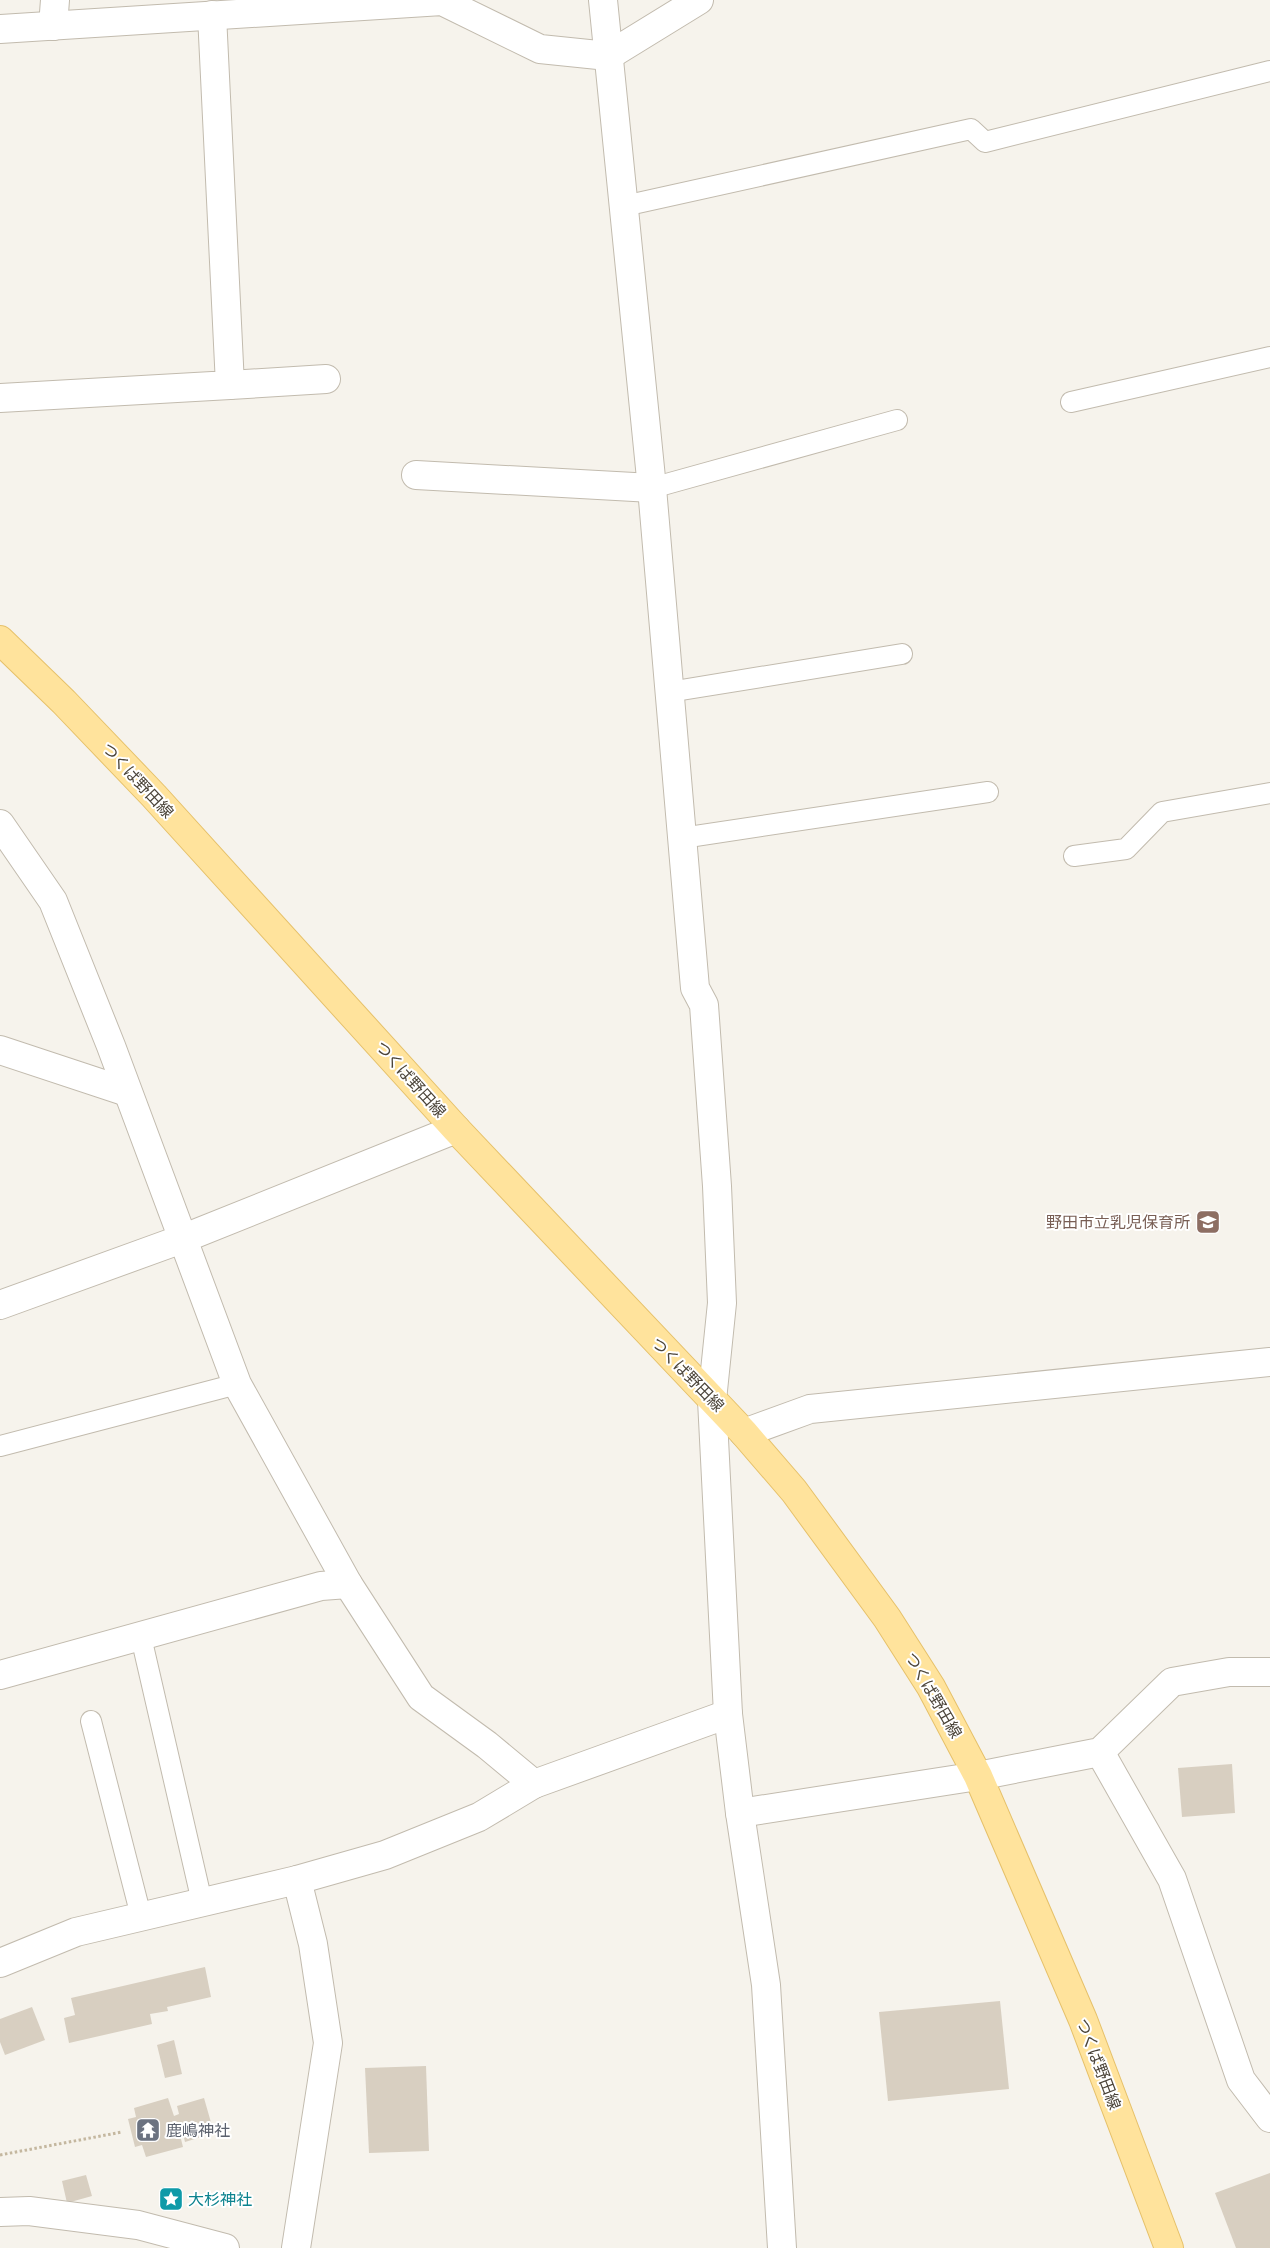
<svg xmlns="http://www.w3.org/2000/svg" width="1270" height="2248" font-family="Cabin,'Noto Sans JP',sans-serif">
  <style>
    .building { fill: #d8cfc1 }
    .lines { fill: none; stroke-linecap: round; stroke-linejoin: round }
    .lane-casing { stroke: #c2bbae; stroke-width: 22 }
    .street-casing { stroke: #c2bbae; stroke-width: 30 }
    .primary-casing { stroke: #e6c16a; stroke-width: 30 }
    .path { stroke: #c4b79f; stroke-width: 3; stroke-dasharray: 2.5 2.5; stroke-linecap: butt }
    .lane { stroke: #fff; stroke-width: 20 }
    .street { stroke: #fff; stroke-width: 28 }
    .primary { stroke: #ffe39c; stroke-width: 28 }
    .labels { text-anchor: middle; stroke-width: 4; stroke-linejoin: round; paint-order: stroke }
    .street-label { font-size: 16px; fill: #4b4439; stroke: #fff }
    .education-label { font-size: 16px; fill: #785e54; stroke: #fff; text-anchor: end }
    .worship-label { font-size: 16px; fill: #5b616d; stroke: #fff; text-anchor: start }
    .culture-label { font-size: 16px; fill: #0d838f; stroke: #fff; text-anchor: start }
  </style>
  <rect width="100%" height="100%" fill="#f6f3ec"/>
  <g class="building">
    <path d="M1232 1764 1235 1813 1182 1817 1178 1768Z"/>
    <path d="M205 1967 211 1997 167 2007 168 2011 150 2014 152 2024 69 2043 64 2018 75 2015 71 1998Z"/>
    <path d="M1000 2001 1009 2089 888 2101 879 2012Z"/>
    <path d="M32 2007 45 2040 5 2055 0 2042V2019Z"/>
    <path d="M174 2040 182 2074 165 2078 157 2045Z"/>
    <path d="M426 2066 429 2151 369 2153 365 2068Z"/>
    <path d="M168 2098 174 2116 179 2114 177 2106 204 2098 214 2133 185 2142 183 2134 180 2135 183 2147 146 2157 142 2145 135 2147 128 2119 136 2117 134 2108Z"/>
    <path d="M1270 2173V2248H1236L1215 2193Z"/>
    <path d="M86 2175 92 2196 67 2203 62 2181Z"/>
    <path d="M177 2188 182 2205 166 2209 161 2193Z"/>
  </g>
  <g class="lines">
    <defs>
      <g id="lane">
        <path d="M624 206 971 129 985 142 1270 71"/>
        <path d="M1071 402 1270 357"/>
        <path d="M652 488 897 420"/>
        <path d="M669 692 902 654"/>
        <path d="M682 838 988 792"/>
        <path d="M1074 856 1126 849 1162 812 1270 793"/>
        <path d="M0 1446 237 1384"/>
        <path d="M141 1637 202 1902"/>
        <path d="M91 1721 141 1916"/>
      </g>
      <g id="street">
        <path d="M603 0 652 488 695 988 704 1005 717 1186 722 1303 712 1400 728 1714 740 1813 766 1985 782 2248"/>
        <path d="M53 26 55 0"/>
        <path d="M0 29 442 1 540 49 608 56 699 0"/>
        <path d="M230 385 326 379"/>
        <path d="M0 398 230 385 212 15"/>
        <path d="M416 475 652 488"/>
        <path d="M0 824 53 901 111 1046 237 1384 348 1584 421 1697 487 1745 534 1784"/>
        <path d="M0 1050 127 1092"/>
        <path d="M0 1305 182 1239 456 1129"/>
        <path d="M744 1433 810 1409 1270 1362"/>
        <path d="M0 1675 321 1586 348 1584"/>
        <path d="M1100 1752 1172 1879 1241 2080 1270 2118"/>
        <path d="M740 1813 978 1776 1100 1752 1172 1682 1229 1672H1270"/>
        <path d="M0 1963 76 1932 297 1880 385 1855 479 1817 534 1784 728 1714"/>
        <path d="M0 2212 29 2211 138 2225 225 2248"/>
        <path d="M296 2248 328 2043 313 1944 297 1880"/>
      </g>
      <path id="primary" d="M0 640 64 702 154 796 456 1129 744 1433 794 1491 887 1618 931 1687 978 1776 1083 2020 1169 2248"/>
    </defs>
    <use href="#lane" class="lane-casing"/>
    <use href="#street" class="street-casing"/>
    <use href="#primary" class="primary-casing"/>
    <path class="path" d="M0 2155 122 2132"/>
    <use href="#lane" class="lane"/>
    <use href="#street" class="street"/>
    <use href="#primary" class="primary"/>
  </g>
  <defs>
    <symbol id="school-square" viewBox="-11 -11 22 22"><rect x="-9" y="-9" width="18" height="18" rx="4" fill="#8d6e63" stroke="#fff"/><path d="M0-5L7-2L0 1L-7-2ZM-4 1L0 2.5L4 1V4Q0 6-4 4Z" fill="#fff"/></symbol>
    <symbol id="temple-square" viewBox="-11 -11 22 22"><rect x="-9" y="-9" width="18" height="18" rx="4" fill="#6b7280" stroke="#fff"/><path d="M0-6L5-2H3V0L6.5 2.5H4V6H1.5V3h-3V6H-4V2.5H-6.5L-3 0V-2H-5Z" fill="#fff"/></symbol>
    <symbol id="sight-square" viewBox="-11 -11 22 22"><rect x="-9" y="-9" width="18" height="18" rx="4" fill="#0f9aa8" stroke="#fff"/><path d="M0-6L1.8-2.2L6-1.7L2.9 1.2L3.7 5.4L0 3.3L-3.7 5.4L-2.9 1.2L-6-1.7L-1.8-2.2Z" fill="#fff"/></symbol>
  </defs>
  <g fill-rule="evenodd">
    <use href="#school-square" x="1194" y="1208" width="28" height="28"/>
    <use href="#temple-square" x="134" y="2116" width="28" height="28"/>
    <use href="#sight-square" x="157" y="2185" width="28" height="28"/>
  </g>
  <g class="labels">
    <g class="street-label">
      <text transform="translate(138 780) rotate(47)" y="6">つくば野田線</text>
      <text transform="translate(411 1079) rotate(48)" y="6">つくば野田線</text>
      <text transform="translate(688 1374) rotate(46)" y="6">つくば野田線</text>
      <text transform="translate(934 1695) rotate(60)" y="6">つくば野田線</text>
      <text transform="translate(1099 2064) rotate(69)" y="6">つくば野田線</text>
    </g>
    <g class="education-label">
      <text x="1190" y="1228">野田市立乳児保育所</text>
    </g>
    <g class="worship-label">
      <text x="166" y="2136">鹿嶋神社</text>
    </g>
    <g class="culture-label">
      <text x="188" y="2205">大杉神社</text>
    </g>
  </g>
</svg>
